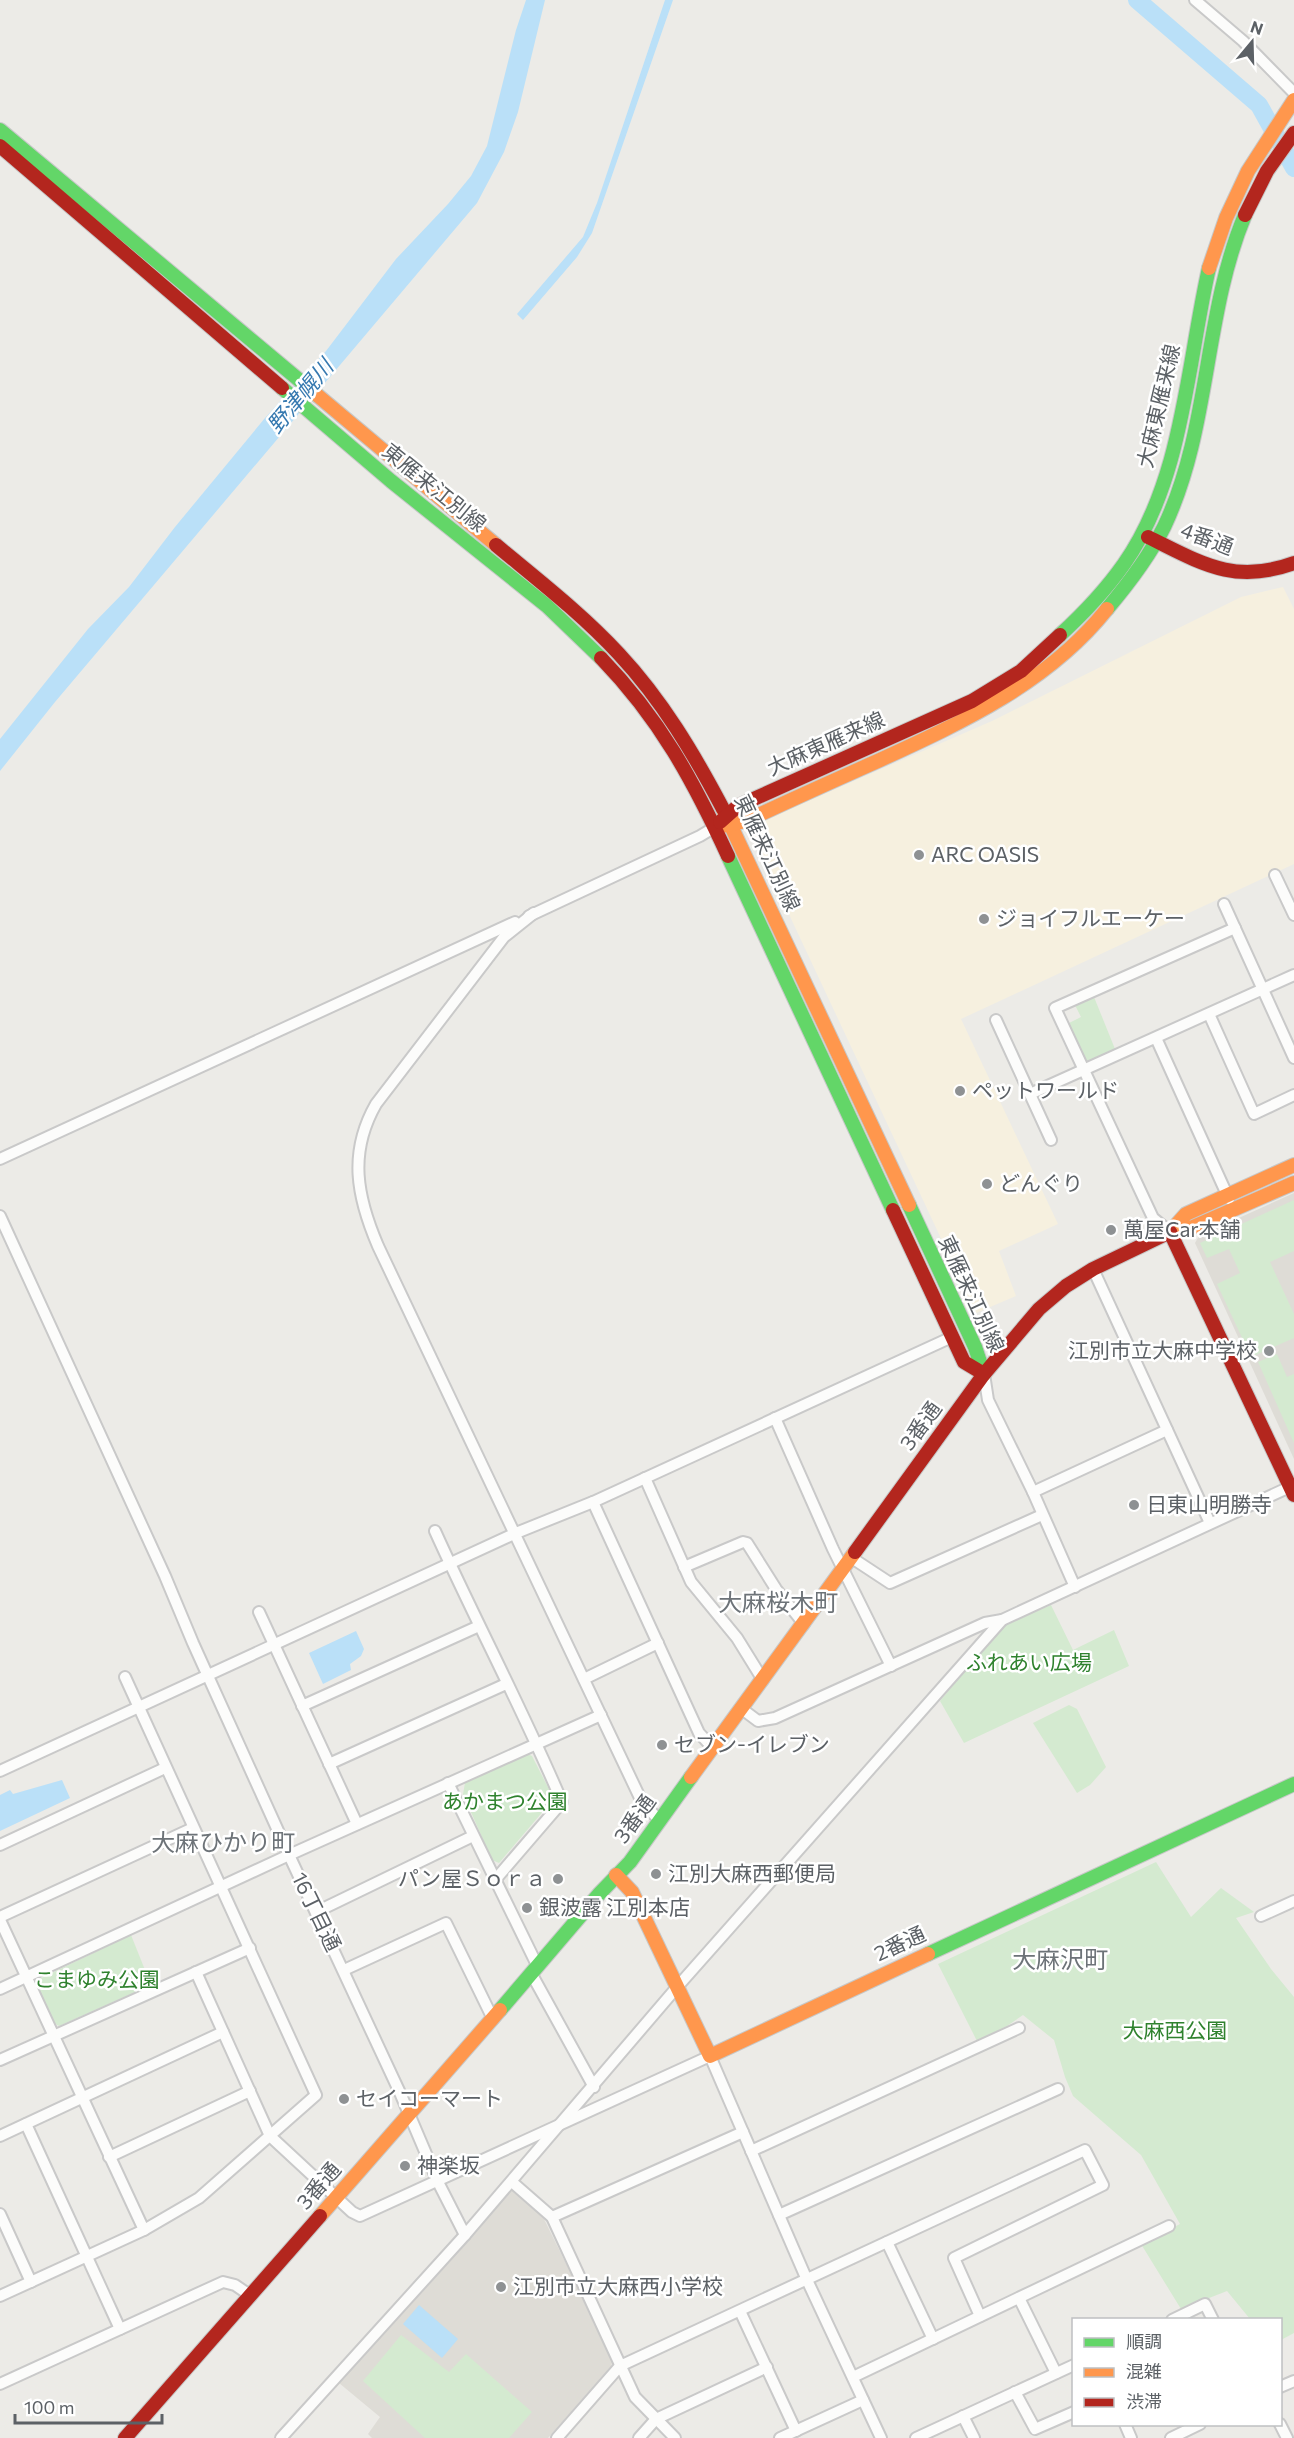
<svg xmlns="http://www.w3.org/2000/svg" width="1294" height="2438" font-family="Commissioner,'Noto Sans JP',sans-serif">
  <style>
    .commercial { fill: #f6f0df }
    .education { fill: #dedcd6 }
    .green { fill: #d4ead0 }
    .water { fill: #bae0f8 }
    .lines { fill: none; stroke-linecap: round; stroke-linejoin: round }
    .river { stroke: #bae0f8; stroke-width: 18 }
    .street-casing { stroke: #c9c9c9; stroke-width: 14 }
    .fast-casing { stroke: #c7c8c8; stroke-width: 16 }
    .slow-casing { stroke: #c7c8c8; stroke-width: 16 }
    .jam-casing { stroke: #c7c8c8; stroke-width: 16 }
    .street { stroke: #fcfcfb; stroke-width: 10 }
    .fast { stroke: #63d668; stroke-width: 14 }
    .slow { stroke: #ff974d; stroke-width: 14 }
    .jam { stroke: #b3261e; stroke-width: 14 }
    .poi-dot { fill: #8e9193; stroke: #fff; stroke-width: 2 }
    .labels { text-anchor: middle; stroke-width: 5; stroke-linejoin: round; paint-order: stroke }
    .street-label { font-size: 21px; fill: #5c6166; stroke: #fff }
    .poi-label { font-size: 21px; fill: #5c6166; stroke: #fff; text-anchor: start }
    .park-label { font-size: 21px; fill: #2f822e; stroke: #fff }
    .water-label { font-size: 22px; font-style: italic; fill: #3679b0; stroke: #fff }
    .quarter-label { font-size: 24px; fill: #6d7378; stroke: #fff }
  </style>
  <rect width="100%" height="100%" fill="#ecebe7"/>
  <path class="commercial" d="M1283 587 1294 609V864L961 1019 1058 1224 999 1251 1016 1296 976 1313 748 827 992 721 1241 597Z"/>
  <g class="education">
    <path d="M1294 1193V1459L1195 1243 1199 1236Z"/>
    <path d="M511 2187 542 2215 613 2359 611 2367 548 2438H372L368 2434 380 2417 339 2383Z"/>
  </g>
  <g class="green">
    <path d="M1094 997 1115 1049 1087 1063 1069 1023 1081 1017 1075 1005Z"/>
    <path d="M1294 1200V1251L1270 1262 1294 1314V1338L1251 1357 1217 1284 1240 1273 1229 1249 1207 1258 1200 1243Z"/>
    <path d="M1277 1354 1287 1377 1294 1374V1443L1258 1362Z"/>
    <path d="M1051 1605 1073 1650 1114 1630 1129 1666 964 1743 940 1701 1003 1626Z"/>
    <path d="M1069 1705 1077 1709 1106 1767 1090 1785 1077 1793 1033 1723Z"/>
    <path d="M525 1753 532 1756 552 1795 551 1802 499 1863 492 1860 463 1794 465 1783Z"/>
    <path d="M1156 1862 1191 1917 1221 1888 1254 1912 1236 1918 1271 1969 1294 1997V2333L1281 2340 1280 2320 1250 2319 1227 2291 1181 2309 1141 2244 1180 2224 1141 2155 1073 2096 1065 2077 1054 2040 1023 2015 1007 2026 977 2041 938 1964Z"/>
    <path d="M131 1935 151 1985 59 2026 52 2022 35 1981Z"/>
    <path d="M401 2335 449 2372 466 2354 532 2412 509 2438H425L363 2381Z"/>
  </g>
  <g class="water">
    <path d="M526 0H545L518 112 504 152 477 203 55 702 0 771V739L88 629 129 587 175 527 265 418 326 351 396 259 448 204 471 176 487 146 516 30Z"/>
    <path d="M665 0H673L592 233 577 257 523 320 517 314 583 237 597 203Z"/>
    <path d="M356 1631 364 1649 361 1656 350 1664 351 1670 323 1684 309 1653Z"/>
    <path d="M62 1780 70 1798 0 1831V1795L10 1790 13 1794Z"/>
    <path d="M419 2305 458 2339 442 2358 403 2324Z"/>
  </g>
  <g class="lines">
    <path class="river" d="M1137 0 1259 105 1294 168"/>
    <defs>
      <g id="street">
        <path d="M1195 0 1243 41 1294 93"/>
        <path d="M1275 875 1294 915"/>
        <path d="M1224 904 1294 1058"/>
        <path d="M534 913 504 937 376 1104C348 1153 357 1197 378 1246L642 1802 660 1821"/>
        <path d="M529 916 700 836 715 827"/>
        <path d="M1209 1014 1254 1114 1294 1095"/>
        <path d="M996 1020 1051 1140"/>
        <path d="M1156 1038 1229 1199"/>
        <path d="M1030 1094 1294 975"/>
        <path d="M0 1159 515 922"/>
        <path d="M0 1216 165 1576 193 1643 289 1855 401 2095 438 2182 465 2235"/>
        <path d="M1170 1232 1153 1218 1055 1008 1235 928"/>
        <path d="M1093 1269 1210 1523"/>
        <path d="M984 1374 988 1400 1033 1492 1075 1587"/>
        <path d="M775 1418 833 1549 891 1666"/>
        <path d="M645 1478 691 1582 737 1638 763 1680"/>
        <path d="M1033 1492 1167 1430"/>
        <path d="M593 1502 699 1733 713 1748"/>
        <path d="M435 1531C476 1622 523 1710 562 1802L495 1880"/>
        <path d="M852 1558 890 1583 1042 1515"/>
        <path d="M684 1567 743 1542 747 1543 776 1589 804 1624"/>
        <path d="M259 1612 357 1824"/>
        <path d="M584 1679 658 1643"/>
        <path d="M302 1706 479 1626"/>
        <path d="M742 1709 758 1721 775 1718 985 1623 1002 1620"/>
        <path d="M329 1764 506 1684"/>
        <path d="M0 1771 516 1533 593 1502 952 1337"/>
        <path d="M448 1783 537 1965"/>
        <path d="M0 1845 165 1768"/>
        <path d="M316 1912 473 1836"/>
        <path d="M1261 1916 1294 1901"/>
        <path d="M0 1917 193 1828"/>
        <path d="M0 1920 144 2230"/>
        <path d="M344 1970 446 1923 493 2019"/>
        <path d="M196 1972 270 2136 352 2212 360 2216 710 2056 807 2280 881 2438"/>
        <path d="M531 1973 594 2087"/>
        <path d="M0 1989 289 1855 601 1715"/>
        <path d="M0 2060 250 1948"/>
        <path d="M26 2124 120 2329"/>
        <path d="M0 2136 223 2032"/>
        <path d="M751 2151 1019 2028"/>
        <path d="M109 2157 250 2091"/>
        <path d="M512 2182 552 2217 635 2397 675 2438"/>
        <path d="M0 2214 31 2282"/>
        <path d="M779 2215 1058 2089"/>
        <path d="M552 2217 743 2132"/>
        <path d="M887 2242 933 2339"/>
        <path d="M0 2296 144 2230 199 2198 316 2095 125 1677"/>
        <path d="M1019 2298 1056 2373"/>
        <path d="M740 2311 796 2431"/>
        <path d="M1172 2320 1205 2304 1213 2320"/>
        <path d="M853 2377 1169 2226"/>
        <path d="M0 2384 223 2282 235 2285 251 2296"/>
        <path d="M1280 2387 1294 2381"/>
        <path d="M1015 2392 1035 2429 1074 2412"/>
        <path d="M963 2416 974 2438"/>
        <path d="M1125 2424 1131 2438"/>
        <path d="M1280 2424 1287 2438"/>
        <path d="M281 2438 465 2235 678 1986 1002 1620 1294 1485"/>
        <path d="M557 2438 620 2366 1085 2150 1103 2185 954 2258 980 2316"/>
        <path d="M639 2438 656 2419 767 2367"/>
        <path d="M780 2438 863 2400"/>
        <path d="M916 2438 1074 2365"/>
        <path d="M1171 2438 1200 2424"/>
      </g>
      <g id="fast">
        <path d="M0 130 317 395"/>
        <path d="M282 388 391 481 547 606 601 658"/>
        <path d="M1107 609C1129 583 1149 557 1164 527 1211 428 1203 315 1245 215"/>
        <path d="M1060 635C1084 613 1105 591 1124 564 1183 480 1187 365 1209 268"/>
        <path d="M728 856 893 1210"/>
        <path d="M909 1205 975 1347 984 1374"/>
        <path d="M928 1954 1294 1784"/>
        <path d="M500 2010 600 1893 630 1862 691 1777"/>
      </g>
      <g id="slow">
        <path d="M1209 268 1226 218 1248 171 1294 100"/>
        <path d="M317 395 496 545"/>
        <path d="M723 809 909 1205"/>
        <path d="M722 826 746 821C790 800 835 780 880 760 963 722 1049 682 1107 609"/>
        <path d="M1170 1232 1186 1214 1294 1165"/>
        <path d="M1170 1232 1191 1228 1294 1183"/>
        <path d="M691 1777 855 1552"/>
        <path d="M616 1875 632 1892 710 2056 928 1954"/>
        <path d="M320 2216 500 2010"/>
      </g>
      <g id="jam">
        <path d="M0 146 282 388"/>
        <path d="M1245 215 1267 171 1294 133"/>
        <path d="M1148 537C1201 563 1234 585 1294 563"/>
        <path d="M496 545C538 580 582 614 619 654 662 700 694 754 723 809"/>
        <path d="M601 658C660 719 693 780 728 856"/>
        <path d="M720 822 738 806 972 701 1021 671 1060 635"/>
        <path d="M893 1210 964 1362 984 1374"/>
        <path d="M1170 1232 1294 1495"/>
        <path d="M855 1552 984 1374 1039 1309 1066 1286 1093 1269 1170 1232"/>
        <path d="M125 2438 320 2216"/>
      </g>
    </defs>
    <use href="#street" class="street-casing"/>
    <use href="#fast" class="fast-casing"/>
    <use href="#slow" class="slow-casing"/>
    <use href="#jam" class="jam-casing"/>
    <use href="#street" class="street"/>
    <use href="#fast" class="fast"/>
    <use href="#slow" class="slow"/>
    <use href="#jam" class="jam"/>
  </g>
  <g class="poi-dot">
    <circle cx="919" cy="855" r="6"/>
    <circle cx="984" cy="919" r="6"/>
    <circle cx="960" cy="1091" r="6"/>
    <circle cx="987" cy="1184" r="6"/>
    <circle cx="1111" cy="1230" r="6"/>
    <circle cx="1269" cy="1351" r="6"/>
    <circle cx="1134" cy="1505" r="6"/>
    <circle cx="662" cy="1745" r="6"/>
    <circle cx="656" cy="1874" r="6"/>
    <circle cx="558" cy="1879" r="6"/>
    <circle cx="527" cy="1908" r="6"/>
    <circle cx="344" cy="2099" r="6"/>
    <circle cx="405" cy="2166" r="6"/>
    <circle cx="501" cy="2287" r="6"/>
  </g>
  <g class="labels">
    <g class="street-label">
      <text transform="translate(1159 406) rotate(-77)" y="7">大麻東雁来線</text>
      <text transform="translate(434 488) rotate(39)" y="7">東雁来江別線</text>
      <text transform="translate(1207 539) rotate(21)" y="7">4番通</text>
      <text transform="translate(826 744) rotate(-24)" y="7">大麻東雁来線</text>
      <text transform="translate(767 853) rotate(65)" y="7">東雁来江別線</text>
      <text transform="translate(971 1294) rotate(65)" y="7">東雁来江別線</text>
      <text transform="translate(921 1426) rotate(-54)" y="7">3番通</text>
      <text transform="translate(635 1819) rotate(-54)" y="7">3番通</text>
      <text transform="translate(316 1912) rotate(64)" y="7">16丁目通</text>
      <text transform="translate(900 1944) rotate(-25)" y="7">2番通</text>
      <text transform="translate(319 2186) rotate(-49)" y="7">3番通</text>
    </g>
    <g class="poi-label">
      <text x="931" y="862">ARC OASIS</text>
      <text x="996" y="926">ジョイフルエーケー</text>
      <text x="972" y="1098">ペットワールド</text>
      <text x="999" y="1191">どんぐり</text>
      <text x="1123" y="1237">萬屋Car本舗</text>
      <text x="1257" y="1358" text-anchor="end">江別市立大麻中学校</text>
      <text x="1146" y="1512">日東山明勝寺</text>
      <text x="674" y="1752">セブン-イレブン</text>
      <text x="668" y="1881">江別大麻西郵便局</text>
      <text x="546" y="1886" text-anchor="end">パン屋Ｓｏｒａ</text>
      <text x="539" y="1915">銀波露 江別本店</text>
      <text x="356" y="2106">セイコーマート</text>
      <text x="417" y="2173">神楽坂</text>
      <text x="513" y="2294">江別市立大麻西小学校</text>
    </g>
    <g class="park-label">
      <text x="1029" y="1670">ふれあい広場</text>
      <text x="505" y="1809">あかまつ公園</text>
      <text x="97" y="1987">こまゆみ公園</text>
      <text x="1175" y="2038">大麻西公園</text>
    </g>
    <g class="water-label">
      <text transform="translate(300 396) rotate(-50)" y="8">野津幌川</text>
    </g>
    <g class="quarter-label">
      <text x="778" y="1611">大麻桜木町</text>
      <text x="223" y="1851">大麻ひかり町</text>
      <text x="1060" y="1968">大麻沢町</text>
    </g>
  </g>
  <rect x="1072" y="2318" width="210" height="108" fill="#ffffff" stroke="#bec0c2" stroke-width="1.5"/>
  <rect x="1084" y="2338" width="30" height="9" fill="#63d668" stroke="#bec0c2" stroke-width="1.5"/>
  <text x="1126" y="2348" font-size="18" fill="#5c6166">順調</text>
  <rect x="1084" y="2368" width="30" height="9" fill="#ff974d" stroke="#bec0c2" stroke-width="1.5"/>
  <text x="1126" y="2378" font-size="18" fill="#5c6166">混雑</text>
  <rect x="1084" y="2398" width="30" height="9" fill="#b3261e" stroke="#bec0c2" stroke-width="1.5"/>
  <text x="1126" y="2408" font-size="18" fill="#5c6166">渋滞</text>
  <g transform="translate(1252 42) rotate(19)" stroke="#ffffff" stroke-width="4.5" paint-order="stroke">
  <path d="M0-4.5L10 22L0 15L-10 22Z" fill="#5c6166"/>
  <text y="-9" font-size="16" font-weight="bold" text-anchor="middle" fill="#5c6166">N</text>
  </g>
  <path d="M15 2414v9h147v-9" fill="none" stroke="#5c6166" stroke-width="3"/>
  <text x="24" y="2414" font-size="18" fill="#5c6166" stroke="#ffffff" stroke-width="4.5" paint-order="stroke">100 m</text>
</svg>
